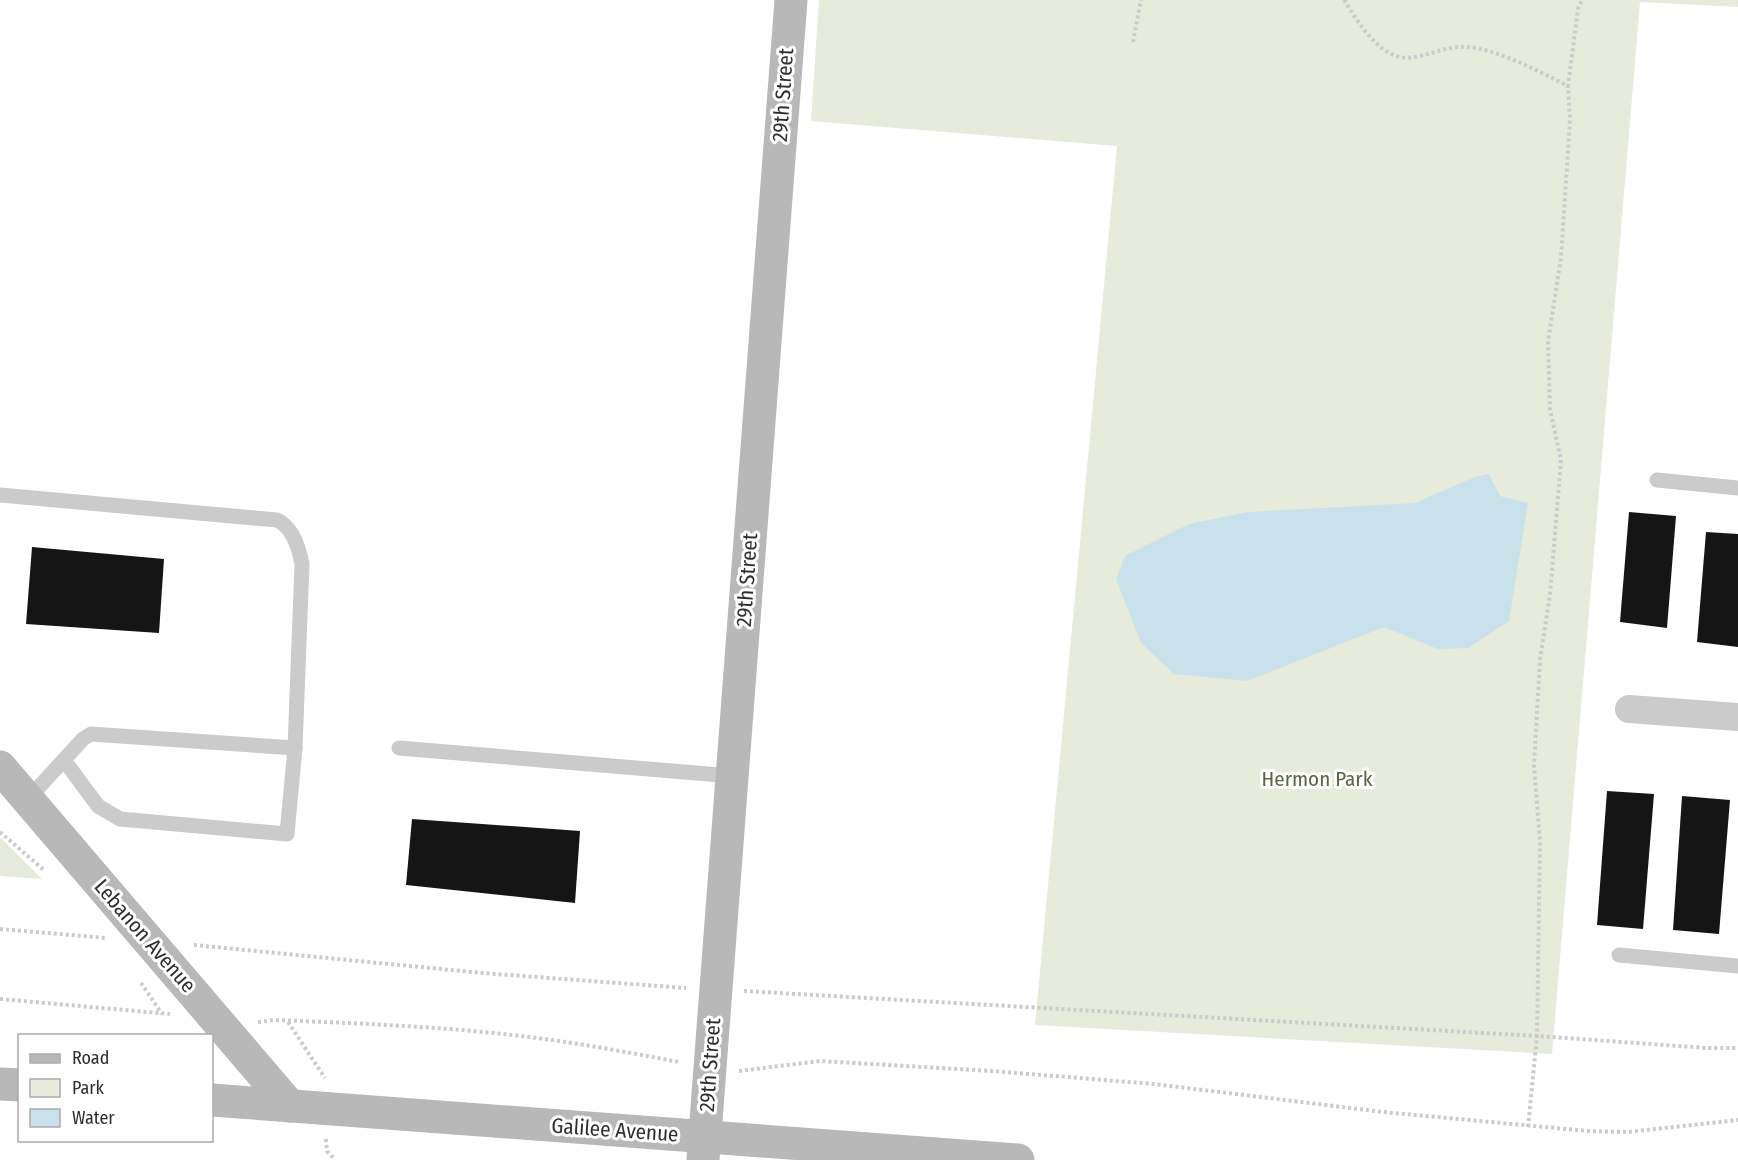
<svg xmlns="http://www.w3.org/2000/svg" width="1738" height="1160" font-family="'Fira Sans Condensed',sans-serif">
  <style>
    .green { fill: #e6ebdc }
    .water { fill: #c9e1ea }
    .building { fill: #151515 }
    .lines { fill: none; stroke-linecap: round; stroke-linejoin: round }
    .path { stroke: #cbcbcb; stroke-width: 4; stroke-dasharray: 3 3; stroke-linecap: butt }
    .lane { stroke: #cbcbcb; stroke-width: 15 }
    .street { stroke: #cbcbcb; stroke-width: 28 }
    .secondary { stroke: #b8b8b8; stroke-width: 33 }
    .labels { text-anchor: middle; stroke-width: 6; stroke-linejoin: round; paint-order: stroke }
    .street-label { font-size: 21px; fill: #2e2e2e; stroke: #fff }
    .park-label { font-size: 21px; fill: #56683d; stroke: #fff }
  </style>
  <rect width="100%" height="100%" fill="#fff"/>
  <g class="green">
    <path d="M819 0H1738V7L1640 2 1552 1054 1035 1025 1117 146 811 121Z"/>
    <path d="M0 837 42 879 0 876Z"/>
  </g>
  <path class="water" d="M1489 474 1500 496 1528 503 1509 621 1468 648 1438 649 1384 627 1247 681 1174 674 1141 643 1116 579 1125 556 1189 524 1248 512 1415 503 1475 477Z"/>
  <g class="building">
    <path d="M1629 512 1676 516 1667 628 1620 622Z"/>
    <path d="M1706 532 1738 534V647L1697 642Z"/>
    <path d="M32 547 164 559 159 633 26 624Z"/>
    <path d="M1607 791 1654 794 1643 929 1597 925Z"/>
    <path d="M1682 796 1730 800 1719 934 1673 930Z"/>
    <path d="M412 819 580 831 575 903 406 885Z"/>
  </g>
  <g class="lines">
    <g class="path">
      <path d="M1344 0C1359 23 1382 64 1415 57 1432 54 1448 46 1465 47 1494 47 1542 73 1568 86L1578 9 1582 0"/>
      <path d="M1133 42 1141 0"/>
      <path d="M0 832 45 871"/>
      <path d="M0 929 106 938"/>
      <path d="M194 945 482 973 686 988"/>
      <path d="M141 983 162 1014"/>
      <path d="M744 991 1537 1036 1707 1048H1738"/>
      <path d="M0 999 170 1014"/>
      <path d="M258 1022 275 1020C352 1023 428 1026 503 1034 562 1040 621 1051 679 1062"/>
      <path d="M288 1022 325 1078"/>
      <path d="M739 1071 820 1061 992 1071 1154 1084 1383 1112 1588 1131 1628 1132 1738 1120"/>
      <path d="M1528 1127 1537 1036 1540 841 1534 766 1540 659 1550 595 1561 460 1550 410 1548 341 1561 258 1570 120 1568 86"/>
      <path d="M326 1139 327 1151 335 1160"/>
    </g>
    <g class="lane">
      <path d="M1657 480 1738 488"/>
      <path d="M0 495 277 520C292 527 299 548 302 564L295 748 91 734 83 739 28 799"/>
      <path d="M399 748 732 776"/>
      <path d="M64 760 98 806 120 819 287 834 295 748"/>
      <path d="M1619 955 1738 966"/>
    </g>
    <path class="street" d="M1629 709 1738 717"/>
    <g class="secondary">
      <path d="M0 767 290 1106"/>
      <path d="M0 1084 20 1085"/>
      <path d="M212 1100 1018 1160"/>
      <path d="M703 1160 791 0"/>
    </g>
  </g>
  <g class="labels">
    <g class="street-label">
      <text transform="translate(783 95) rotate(-86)" y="7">29th Street</text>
      <text transform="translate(747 580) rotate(-86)" y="7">29th Street</text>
      <text transform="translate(145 936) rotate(49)" y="7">Lebanon Avenue</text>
      <text transform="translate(710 1065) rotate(-86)" y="7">29th Street</text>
      <text transform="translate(615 1130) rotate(4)" y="7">Galilee Avenue</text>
    </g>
    <g class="park-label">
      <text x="1317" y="786">Hermon Park</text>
    </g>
  </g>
  <rect x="18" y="1034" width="195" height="108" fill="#ffffff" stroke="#ababab" stroke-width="1.5"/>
  <rect x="30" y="1054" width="30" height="9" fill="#b8b8b8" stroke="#ababab" stroke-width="1.5"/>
  <text x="72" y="1064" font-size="18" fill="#2e2e2e">Road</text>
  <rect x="30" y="1079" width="30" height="18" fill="#e6ebdc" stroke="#ababab" stroke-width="1.5"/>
  <text x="72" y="1094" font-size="18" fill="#2e2e2e">Park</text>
  <rect x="30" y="1109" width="30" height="18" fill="#c9e1ea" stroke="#ababab" stroke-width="1.5"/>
  <text x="72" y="1124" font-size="18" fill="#2e2e2e">Water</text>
</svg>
